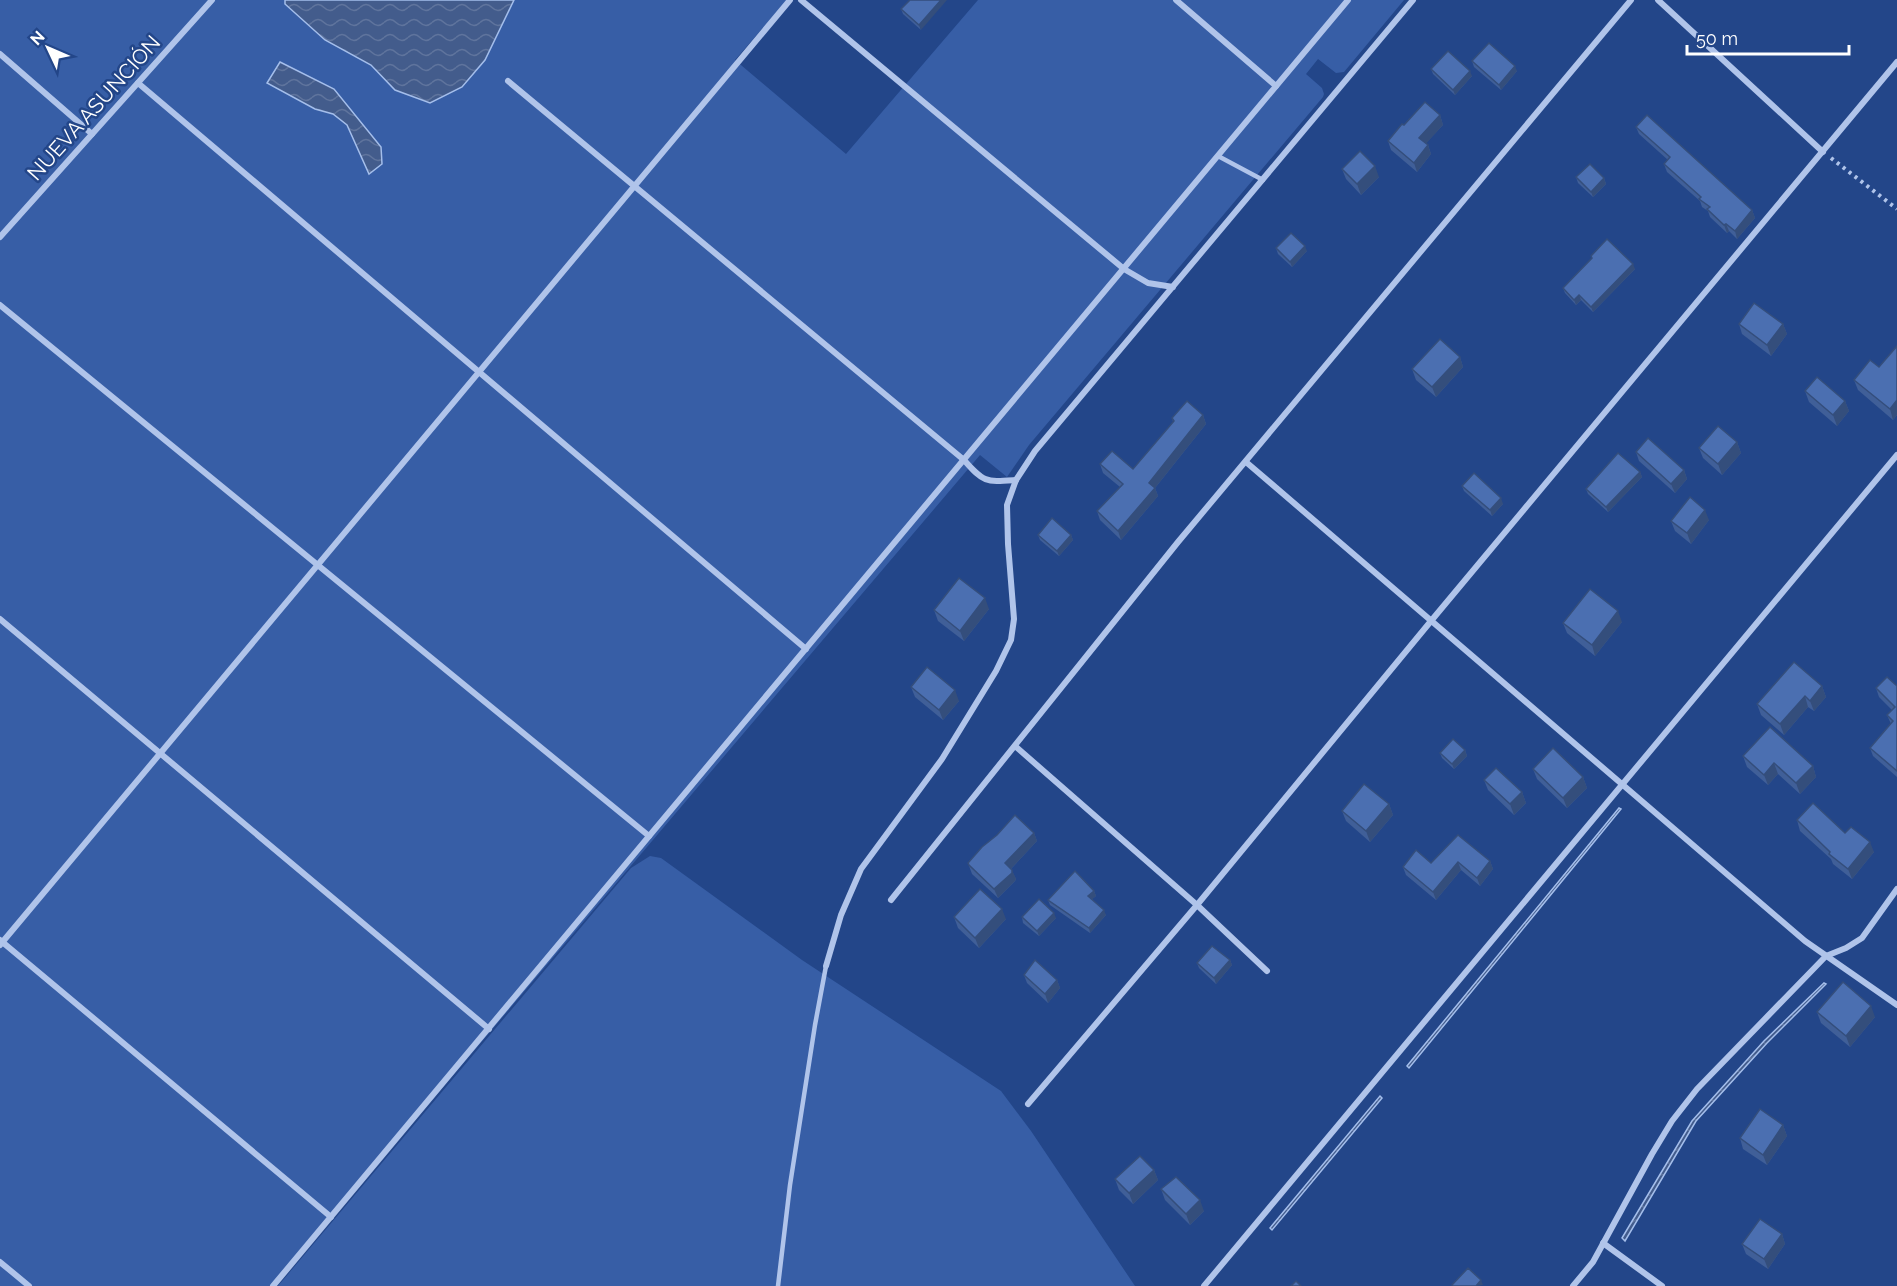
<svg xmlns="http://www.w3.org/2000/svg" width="1897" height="1286" font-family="Raleway,sans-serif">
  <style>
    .green { fill: #375ea6 }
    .water { fill: url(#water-waves); stroke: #a4beeb; stroke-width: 1.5 }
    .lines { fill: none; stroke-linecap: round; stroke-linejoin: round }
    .path { stroke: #b0c4ea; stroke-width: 4; stroke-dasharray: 3 4.5; stroke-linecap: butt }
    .lane { stroke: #b0c4ea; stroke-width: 4.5 }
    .street { stroke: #b0c4ea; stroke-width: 6 }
    .wall { fill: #405f98 }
    .shaded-wall { fill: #344e7c }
    .building { fill: #4b6fb1; stroke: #344e7c; stroke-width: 1.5 }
    .labels { text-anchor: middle; stroke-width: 5; stroke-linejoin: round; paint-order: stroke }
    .street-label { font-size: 21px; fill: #fff; stroke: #234689 }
  </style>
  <defs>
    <pattern id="water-waves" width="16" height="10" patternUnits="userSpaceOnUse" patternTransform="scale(1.5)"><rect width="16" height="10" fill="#435c8c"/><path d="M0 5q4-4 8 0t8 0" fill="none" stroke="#5f749d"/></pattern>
  </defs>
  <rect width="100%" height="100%" fill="#234689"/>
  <g class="green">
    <path d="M0 0H787L735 60 846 154 978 0H1404L1344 72 1336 73 1318 59 1306 74 1322 88 1324 94 1323 97 1029 445 1007 477 980 455 274 1286H0Z"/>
    <path d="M650 856 661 858 802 960 1001 1091 1031 1131 1135 1286H278L631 868Z"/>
  </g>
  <g class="water">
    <path d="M285 0H514L485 60 462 87 430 103 395 90 371 65 325 40 285 4Z"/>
    <path d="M280 62 334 89 381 147 382 164 369 174 347 125 333 114 315 109 267 83Z"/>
    <path d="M1619 808 1621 809 1409 1068 1407 1066Z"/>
    <path d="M1824 983 1826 984 1767 1043 1696 1121 1625 1241 1622 1238 1692 1121 1764 1041Z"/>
    <path d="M1380 1096 1382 1098 1272 1230 1270 1228Z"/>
  </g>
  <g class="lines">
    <path class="path" d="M1831 158 1897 209"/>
    <g class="lane">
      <path d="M1218 156 1263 180"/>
      <path d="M778 1286 790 1185 815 1025 826 966"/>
    </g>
    <g class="street">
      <path d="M801 0 1124 269 1148 283 1173 287"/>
      <path d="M1176 0 1276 86"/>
      <path d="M1658 0 1823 152"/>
      <path d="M0 54 92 134"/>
      <path d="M508 81 964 460C984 483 986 482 1016 480"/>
      <path d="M138 83 806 649"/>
      <path d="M0 237 212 0"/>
      <path d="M0 305 649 836"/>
      <path d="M1246 462 1805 941 1897 1005"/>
      <path d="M0 619 489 1029"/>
      <path d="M1015 746 1197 905 1267 971"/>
      <path d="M891 900 1178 542 1631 0"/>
      <path d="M0 940 331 1217"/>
      <path d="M0 945 790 0"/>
      <path d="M826 966 841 915 861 869 942 759 996 671 1011 640 1014 619 1008 544 1007 505 1016 480 1035 451 1413 0"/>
      <path d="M1028 1104 1197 905 1431 621 1897 62"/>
      <path d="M1603 1243 1662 1286"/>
      <path d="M0 1262 29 1286"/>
      <path d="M273 1286 1348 0"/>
      <path d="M1204 1286 1897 455"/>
      <path d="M1573 1286 1593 1262 1652 1154 1672 1121 1697 1089 1826 956 1846 948 1862 938 1897 889"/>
    </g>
  </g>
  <g class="wall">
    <path d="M910 0 921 30 903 14 901 9Z"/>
    <path d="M1472 61 1517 71 1501 90 1474 67Z"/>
    <path d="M1431 69 1472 76 1455 95 1433 74Z"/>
    <path d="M1440 115 1443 125 1426 143 1428 145 1431 154 1417 172 1391 150 1388 141 1404 125Z"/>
    <path d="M1636 127 1752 210 1755 218 1737 239 1729 231 1727 233 1710 217 1708 211 1702 207 1700 201 1667 172 1664 164 1668 160 1639 134Z"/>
    <path d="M1342 169 1379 177 1361 195 1346 179Z"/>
    <path d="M1576 177 1604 178 1606 184 1593 197 1578 183Z"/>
    <path d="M1276 248 1307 251 1292 267 1278 254Z"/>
    <path d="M1591 256 1635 269 1593 312 1581 300 1576 305 1565 293 1563 288 1592 259Z"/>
    <path d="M1739 324H1783L1787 334 1771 356 1742 334Z"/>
    <path d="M1897 346V415L1893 420 1858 390 1854 380 1879 367Z"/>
    <path d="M1460 357 1463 367 1436 397 1416 380 1412 369Z"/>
    <path d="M1805 391 1845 401 1849 411 1837 426 1809 402Z"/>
    <path d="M1203 415 1206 424 1155 488 1158 496 1121 540 1100 520 1097 511 1120 487 1103 473 1100 464 1133 469 1173 422 1172 418Z"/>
    <path d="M1737 442 1741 453 1722 475 1703 458 1699 448Z"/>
    <path d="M1636 452 1684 470 1687 479 1675 493 1639 461Z"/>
    <path d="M1640 472 1642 477 1608 512 1588 494 1586 489Z"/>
    <path d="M1462 486 1503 504 1492 516 1464 491Z"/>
    <path d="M1709 520 1691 544 1675 531 1671 521Z"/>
    <path d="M1038 535H1071L1073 540 1059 556 1040 540Z"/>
    <path d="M989 609 964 641 938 621 934 610Z"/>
    <path d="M1622 622 1595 656 1567 633 1563 623Z"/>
    <path d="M1822 686 1826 697 1814 711 1808 707 1784 735 1761 715 1757 704Z"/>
    <path d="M1897 686V777L1873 756 1870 748 1891 724 1887 715 1892 710 1879 697 1876 688Z"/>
    <path d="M911 687 959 701 943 720 915 697Z"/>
    <path d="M1465 750 1467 756 1454 769 1442 758 1440 753Z"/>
    <path d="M1743 756 1813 766 1816 777 1800 794 1778 774 1768 785 1747 767Z"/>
    <path d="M1533 769 1583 777 1587 788 1567 808 1537 779Z"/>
    <path d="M1484 780 1522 792 1526 803 1514 815 1488 790Z"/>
    <path d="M1389 804 1393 815 1370 842 1346 821 1342 811Z"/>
    <path d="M1797 820 1845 833 1874 852 1852 879 1833 864 1831 859 1800 831Z"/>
    <path d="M1034 833 1037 841 1011 869 1016 879 1015 881 998 898 972 874 968 863Z"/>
    <path d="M1490 861 1493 869 1480 886 1461 870 1436 900 1406 875 1403 867 1431 863Z"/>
    <path d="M1094 891 1096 896 1092 899 1106 915 1090 933 1050 905 1048 900Z"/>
    <path d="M954 917 1006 919 979 948 958 928Z"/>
    <path d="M1022 917 1056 918 1039 936 1023 923Z"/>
    <path d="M1230 960 1232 965 1216 984 1199 968 1197 963Z"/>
    <path d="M1024 975 1057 980 1060 988 1048 1003 1027 983Z"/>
    <path d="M1817 1012 1875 1017 1850 1047 1821 1023Z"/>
    <path d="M1783 1125 1787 1136 1767 1165 1743 1149 1740 1138Z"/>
    <path d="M1154 1170 1158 1180 1133 1204 1119 1190 1115 1179Z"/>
    <path d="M1161 1189 1204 1211 1190 1225 1165 1200Z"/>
    <path d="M1782 1234 1785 1244 1768 1269 1746 1254 1742 1244Z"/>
  </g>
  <g class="shaded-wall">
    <path d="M941 0H947L921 30 919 25Z"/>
    <path d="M1515 66 1517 71 1501 90 1499 85Z"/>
    <path d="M1470 71 1472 76 1455 95 1453 90Z"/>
    <path d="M1440 115 1443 125 1423 147 1419 138Z"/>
    <path d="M1428 145 1431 154 1417 172 1414 163Z"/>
    <path d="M1375 166 1379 177 1361 195 1357 184Z"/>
    <path d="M1604 178 1606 184 1593 197 1591 192Z"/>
    <path d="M1752 210 1755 218 1737 239 1735 231Z"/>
    <path d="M1726 224 1729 231 1727 233 1724 225Z"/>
    <path d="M1305 246 1307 251 1292 267 1290 262Z"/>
    <path d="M1633 264 1635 269 1593 312 1591 307Z"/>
    <path d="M1579 295 1581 300 1576 305 1574 300Z"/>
    <path d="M1783 324 1787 334 1771 356 1767 345Z"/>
    <path d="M1460 357 1463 367 1436 397 1432 387Z"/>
    <path d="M1897 400V415L1893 420 1890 409Z"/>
    <path d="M1845 401 1849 411 1837 426 1833 415Z"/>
    <path d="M1203 415 1206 424 1155 488 1158 496 1121 540 1118 531 1149 483Z"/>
    <path d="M1737 442 1741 453 1722 475 1718 464Z"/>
    <path d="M1684 470 1687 479 1675 493 1671 484Z"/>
    <path d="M1640 472 1642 477 1608 512 1606 507Z"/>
    <path d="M1501 498 1503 504 1492 516 1490 510Z"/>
    <path d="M1705 510 1709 520 1691 544 1687 533Z"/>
    <path d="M1071 535 1073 540 1059 556 1057 551Z"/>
    <path d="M985 598 989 609 964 641 960 631Z"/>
    <path d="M1618 611 1622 622 1595 656 1592 645Z"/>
    <path d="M1822 686 1826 697 1814 711 1810 701Z"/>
    <path d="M955 690 959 701 943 720 939 710Z"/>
    <path d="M1805 696 1808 707 1784 735 1780 724Z"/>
    <path d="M1465 750 1467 756 1454 769 1452 764Z"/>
    <path d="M1774 763 1778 774 1768 785 1764 775Z"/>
    <path d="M1813 766 1816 777 1800 794 1796 783Z"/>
    <path d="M1583 777 1587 788 1567 808 1563 798Z"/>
    <path d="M1522 792 1526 803 1514 815 1510 804Z"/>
    <path d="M1389 804 1393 815 1370 842 1366 831Z"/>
    <path d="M1034 833 1037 841 1008 872 1005 863Z"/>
    <path d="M1870 842 1874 852 1852 879 1848 869Z"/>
    <path d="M1490 861 1493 869 1480 886 1477 878Z"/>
    <path d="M1458 862 1461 870 1436 900 1433 892Z"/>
    <path d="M1012 870 1016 879 1015 881 998 898 994 889Z"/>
    <path d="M1094 891 1096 896 1090 901 1088 896Z"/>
    <path d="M1002 909 1006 919 979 948 975 938Z"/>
    <path d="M1104 910 1106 915 1090 933 1089 928Z"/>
    <path d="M1054 913 1056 918 1039 936 1037 931Z"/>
    <path d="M1230 960 1232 965 1216 984 1214 978Z"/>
    <path d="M1057 980 1060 988 1048 1003 1045 994Z"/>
    <path d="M1871 1006 1875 1017 1850 1047 1846 1036Z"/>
    <path d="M1783 1125 1787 1136 1767 1165 1763 1155Z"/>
    <path d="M1154 1170 1158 1180 1133 1204 1129 1193Z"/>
    <path d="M1200 1200 1204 1211 1190 1225 1186 1214Z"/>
    <path d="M1782 1234 1785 1244 1768 1269 1764 1259Z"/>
    <path d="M1481 1280 1483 1285 1476 1286Z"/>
  </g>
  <g class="building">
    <path d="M910 0H941L919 25 901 9Z"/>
    <path d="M1489 43 1515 66 1499 85 1472 61Z"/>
    <path d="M1448 51 1470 71 1453 90 1431 69Z"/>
    <path d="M1425 102 1440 115 1419 138 1428 145 1414 163 1388 141 1402 124 1404 125Z"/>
    <path d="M1647 115 1752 210 1735 231 1726 224 1724 225 1707 209 1710 207 1699 199 1701 197 1664 164 1670 157 1636 127Z"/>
    <path d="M1360 151 1375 166 1357 184 1342 169Z"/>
    <path d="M1590 164 1604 178 1591 192 1576 177Z"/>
    <path d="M1291 233 1305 246 1290 262 1276 248Z"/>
    <path d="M1607 239 1633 264 1591 307 1579 295 1574 300 1563 288 1592 258 1591 256Z"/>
    <path d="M1754 303 1783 324 1767 345 1739 324Z"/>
    <path d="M1440 339 1460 357 1432 387 1412 369Z"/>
    <path d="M1897 346V400L1890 409 1854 380 1870 360 1879 367Z"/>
    <path d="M1817 377 1845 401 1833 415 1805 391Z"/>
    <path d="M1187 401 1203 415 1149 483 1155 488 1118 531 1097 511 1123 484 1100 464 1112 451 1133 469 1174 421 1172 418Z"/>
    <path d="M1718 426 1737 442 1718 464 1699 448Z"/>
    <path d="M1648 438 1684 470 1671 484 1636 452Z"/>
    <path d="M1618 453 1640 472 1606 507 1586 489Z"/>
    <path d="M1474 473 1501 498 1490 510 1462 486Z"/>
    <path d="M1690 497 1705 510 1687 533 1671 521Z"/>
    <path d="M1052 518 1071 535 1057 551 1038 535Z"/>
    <path d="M959 578 985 598 960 631 934 610Z"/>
    <path d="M1590 589 1618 611 1592 645 1563 623Z"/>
    <path d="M1794 662 1822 686 1810 701 1805 696 1780 724 1757 704Z"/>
    <path d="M927 667 955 690 939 710 911 687Z"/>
    <path d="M1887 677 1897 686V771L1870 748 1893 721 1887 715 1895 707 1876 688Z"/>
    <path d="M1770 727 1813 766 1796 783 1774 763 1764 775 1743 756Z"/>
    <path d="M1453 739 1465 750 1452 764 1440 753Z"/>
    <path d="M1553 748 1583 777 1563 798 1533 769Z"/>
    <path d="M1496 768 1522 792 1510 804 1484 780Z"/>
    <path d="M1364 784 1389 804 1366 831 1342 811Z"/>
    <path d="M1813 803 1845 833 1851 827 1870 842 1848 869 1829 854 1830 852 1797 820Z"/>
    <path d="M1015 815 1034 833 1005 863 1012 870V873L994 889 969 865 968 863 982 847 997 835Z"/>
    <path d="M1458 835 1490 861 1477 878 1458 862 1433 892 1403 867 1416 850 1431 863Z"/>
    <path d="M1075 871 1094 891 1088 896 1104 910 1089 928 1048 900Z"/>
    <path d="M980 889 1002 909 975 938 954 917Z"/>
    <path d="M1039 899 1054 913 1037 931 1022 917Z"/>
    <path d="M1212 946 1230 960 1214 978 1197 963Z"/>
    <path d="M1035 960 1057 980 1045 994 1024 975Z"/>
    <path d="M1843 982 1871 1006 1846 1036 1817 1012Z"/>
    <path d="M1760 1109 1783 1125 1763 1155 1740 1138Z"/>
    <path d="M1140 1156 1154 1170 1129 1193 1115 1179Z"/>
    <path d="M1176 1177 1200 1200 1186 1214 1161 1189Z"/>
    <path d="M1760 1219 1782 1234 1764 1259 1742 1244Z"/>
    <path d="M1468 1268 1481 1280 1476 1286H1453L1452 1285Z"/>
    <path d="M1296 1281 1301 1286H1291Z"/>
  </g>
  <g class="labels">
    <g class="street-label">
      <text transform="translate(94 108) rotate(-48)" y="7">NUEVA ASUNCIÓN</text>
    </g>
  </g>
  <g transform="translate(48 48) rotate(314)" stroke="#234689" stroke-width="4.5" paint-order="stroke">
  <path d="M0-4.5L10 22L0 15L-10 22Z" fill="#ffffff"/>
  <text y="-9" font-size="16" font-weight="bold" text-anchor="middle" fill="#ffffff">N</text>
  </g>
  <path d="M1687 45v9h162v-9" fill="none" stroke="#ffffff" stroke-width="3"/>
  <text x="1696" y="45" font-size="18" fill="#ffffff" stroke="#234689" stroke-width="4.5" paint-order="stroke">50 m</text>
</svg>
